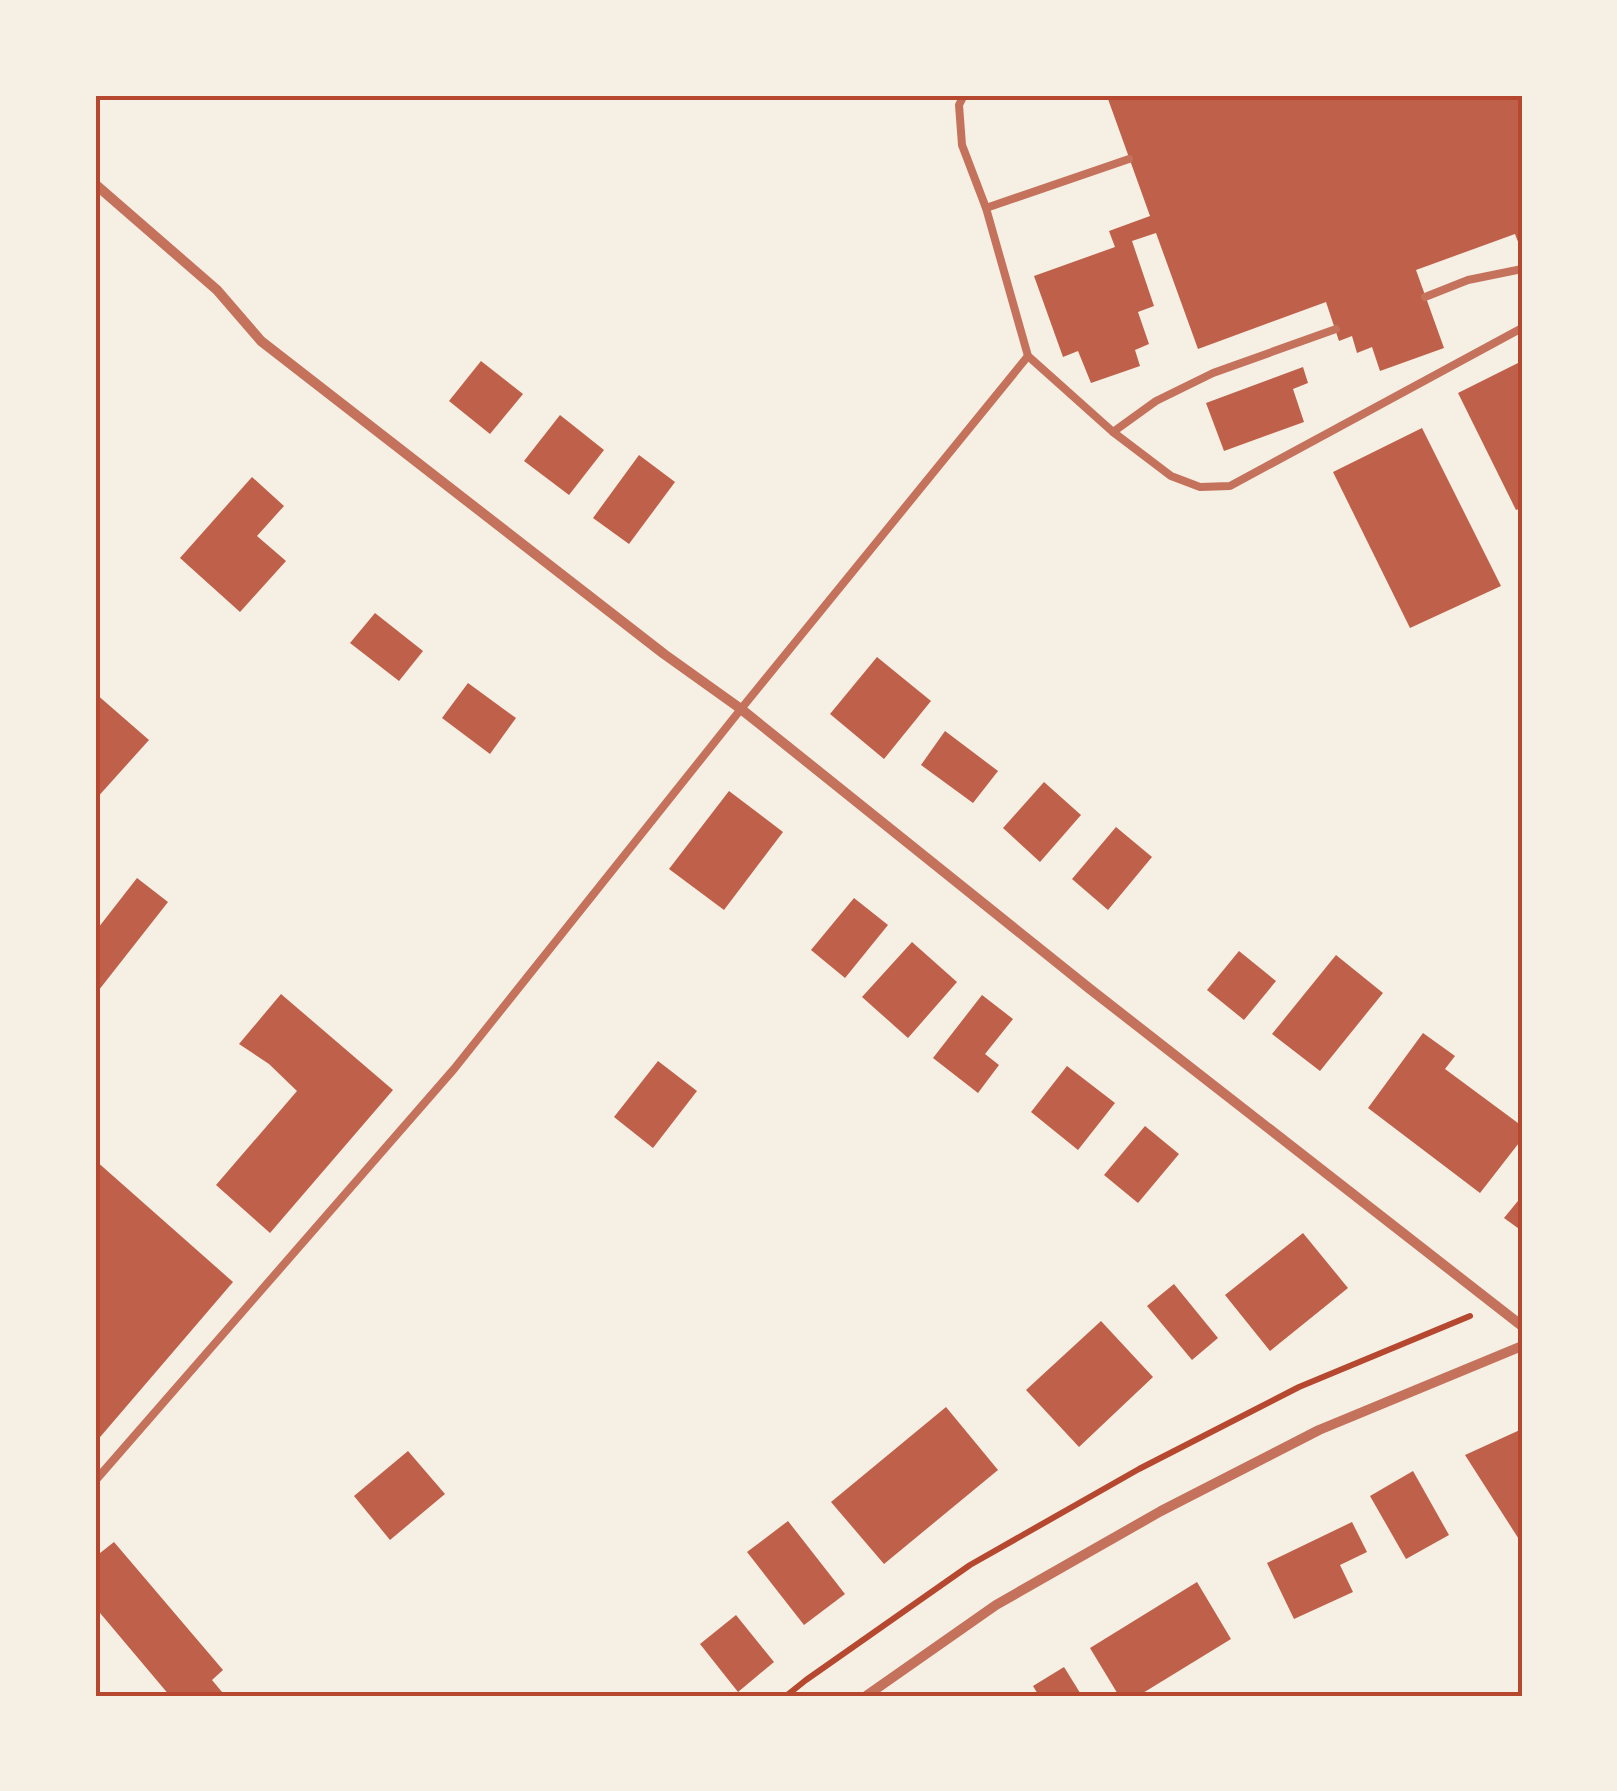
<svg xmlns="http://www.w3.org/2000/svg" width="1617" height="1791" font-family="'Golos Text',sans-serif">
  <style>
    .building { fill: #bf614a }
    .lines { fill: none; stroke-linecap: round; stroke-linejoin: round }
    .path { stroke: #b5482f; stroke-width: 6 }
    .service { stroke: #c5725c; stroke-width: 8 }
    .minor { stroke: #c5725c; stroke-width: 10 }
    .neatline { fill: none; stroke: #b5482f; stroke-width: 4 }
  </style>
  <rect width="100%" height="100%" fill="#f6efe4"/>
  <g class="building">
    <path d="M1118 95H1522V252L1515 234 1416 270 1444 348 1380 371 1372 347 1357 353 1352 336 1339 341 1326 302 1198 349 1156 233 1132 241 1154 306 1138 312 1149 344 1135 350 1140 366 1091 383 1078 351 1063 357 1034 276 1115 247 1109 231 1150 216 1108 99Z"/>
    <path d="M481 361 523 394 490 434 449 401Z"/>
    <path d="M1522 361V508L1516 510 1458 393Z"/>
    <path d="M1303 367 1308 383 1293 389 1304 422 1224 451 1206 403Z"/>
    <path d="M560 415 604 450 569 495 524 461Z"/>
    <path d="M1422 428 1501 586 1410 628 1333 472Z"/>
    <path d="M639 455 675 482 629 544 593 518Z"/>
    <path d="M252 477 284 506 257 536 286 561 240 612 180 558Z"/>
    <path d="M375 613 423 651 399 681 350 643Z"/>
    <path d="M877 657 931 701 884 759 830 714Z"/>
    <path d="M468 683 516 718 490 754 442 718Z"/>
    <path d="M95 693 149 740 95 800Z"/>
    <path d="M945 731 998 771 973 803 921 765Z"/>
    <path d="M1044 782 1081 815 1040 862 1003 828Z"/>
    <path d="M729 791 783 832 724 910 669 869Z"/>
    <path d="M1116 827 1152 857 1108 910 1072 879Z"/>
    <path d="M137 878 168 902 95 995V932Z"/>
    <path d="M854 898 888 925 845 978 811 950Z"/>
    <path d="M912 942 957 982 908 1038 862 997Z"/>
    <path d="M1239 951 1276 981 1244 1020 1207 990Z"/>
    <path d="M1336 955 1383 993 1320 1071 1272 1034Z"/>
    <path d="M281 994 393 1090 270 1233 216 1185 297 1091 269 1064 239 1044Z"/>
    <path d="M982 995 1013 1019 985 1054 999 1065 978 1093 933 1058Z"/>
    <path d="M1423 1033 1455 1056 1445 1069 1522 1126V1139L1480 1193 1368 1108Z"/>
    <path d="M658 1061 697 1091 653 1148 614 1117Z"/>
    <path d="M1067 1066 1115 1103 1078 1150 1031 1112Z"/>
    <path d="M1145 1126 1179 1154 1138 1203 1104 1175Z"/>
    <path d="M95 1160 233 1282 95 1443Z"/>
    <path d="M1522 1196V1231L1504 1218Z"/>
    <path d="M1303 1233 1348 1288 1270 1351 1225 1295Z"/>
    <path d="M1174 1284 1218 1338 1192 1360 1147 1306Z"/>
    <path d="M1101 1321 1153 1377 1079 1447 1026 1390Z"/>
    <path d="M946 1407 998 1470 884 1564 831 1502Z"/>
    <path d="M1522 1429V1544L1465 1455Z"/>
    <path d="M408 1451 445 1494 390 1540 354 1496Z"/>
    <path d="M1413 1471 1449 1535 1406 1559 1370 1496Z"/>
    <path d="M788 1521 845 1594 804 1625 747 1552Z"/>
    <path d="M1352 1522 1367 1552 1340 1565 1353 1592 1294 1619 1267 1563Z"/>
    <path d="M114 1542 223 1670 212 1680 222 1692 217 1696H170L95 1607V1557Z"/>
    <path d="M1197 1582 1231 1639 1138 1696H1119L1090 1648Z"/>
    <path d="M736 1615 774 1662 738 1692 700 1644Z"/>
    <path d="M1064 1667 1082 1696H1039L1033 1686Z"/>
  </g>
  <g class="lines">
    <path class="path" d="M786 1696 806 1680 970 1565 1139 1469 1299 1387 1470 1316"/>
    <g class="service">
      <path d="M964 95 959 105 962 145 986 208 1028 356 1113 432 1171 476 1200 487 1230 486 1522 328"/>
      <path d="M986 208 1129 159"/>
      <path d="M1425 297 1468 280 1522 269"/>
      <path d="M1113 432 1156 401 1213 373 1336 329"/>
      <path d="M95 1481 454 1069 741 709 1028 356"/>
    </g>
    <g class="minor">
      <path d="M95 184 217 290 261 341 664 654 741 709 1090 989 1522 1326"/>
      <path d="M866 1696 996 1605 1161 1511 1319 1430 1522 1346"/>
    </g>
  </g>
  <rect width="1617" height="1791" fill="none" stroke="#f6efe4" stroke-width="195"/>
  <rect x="98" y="98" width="1422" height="1596" class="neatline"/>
</svg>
